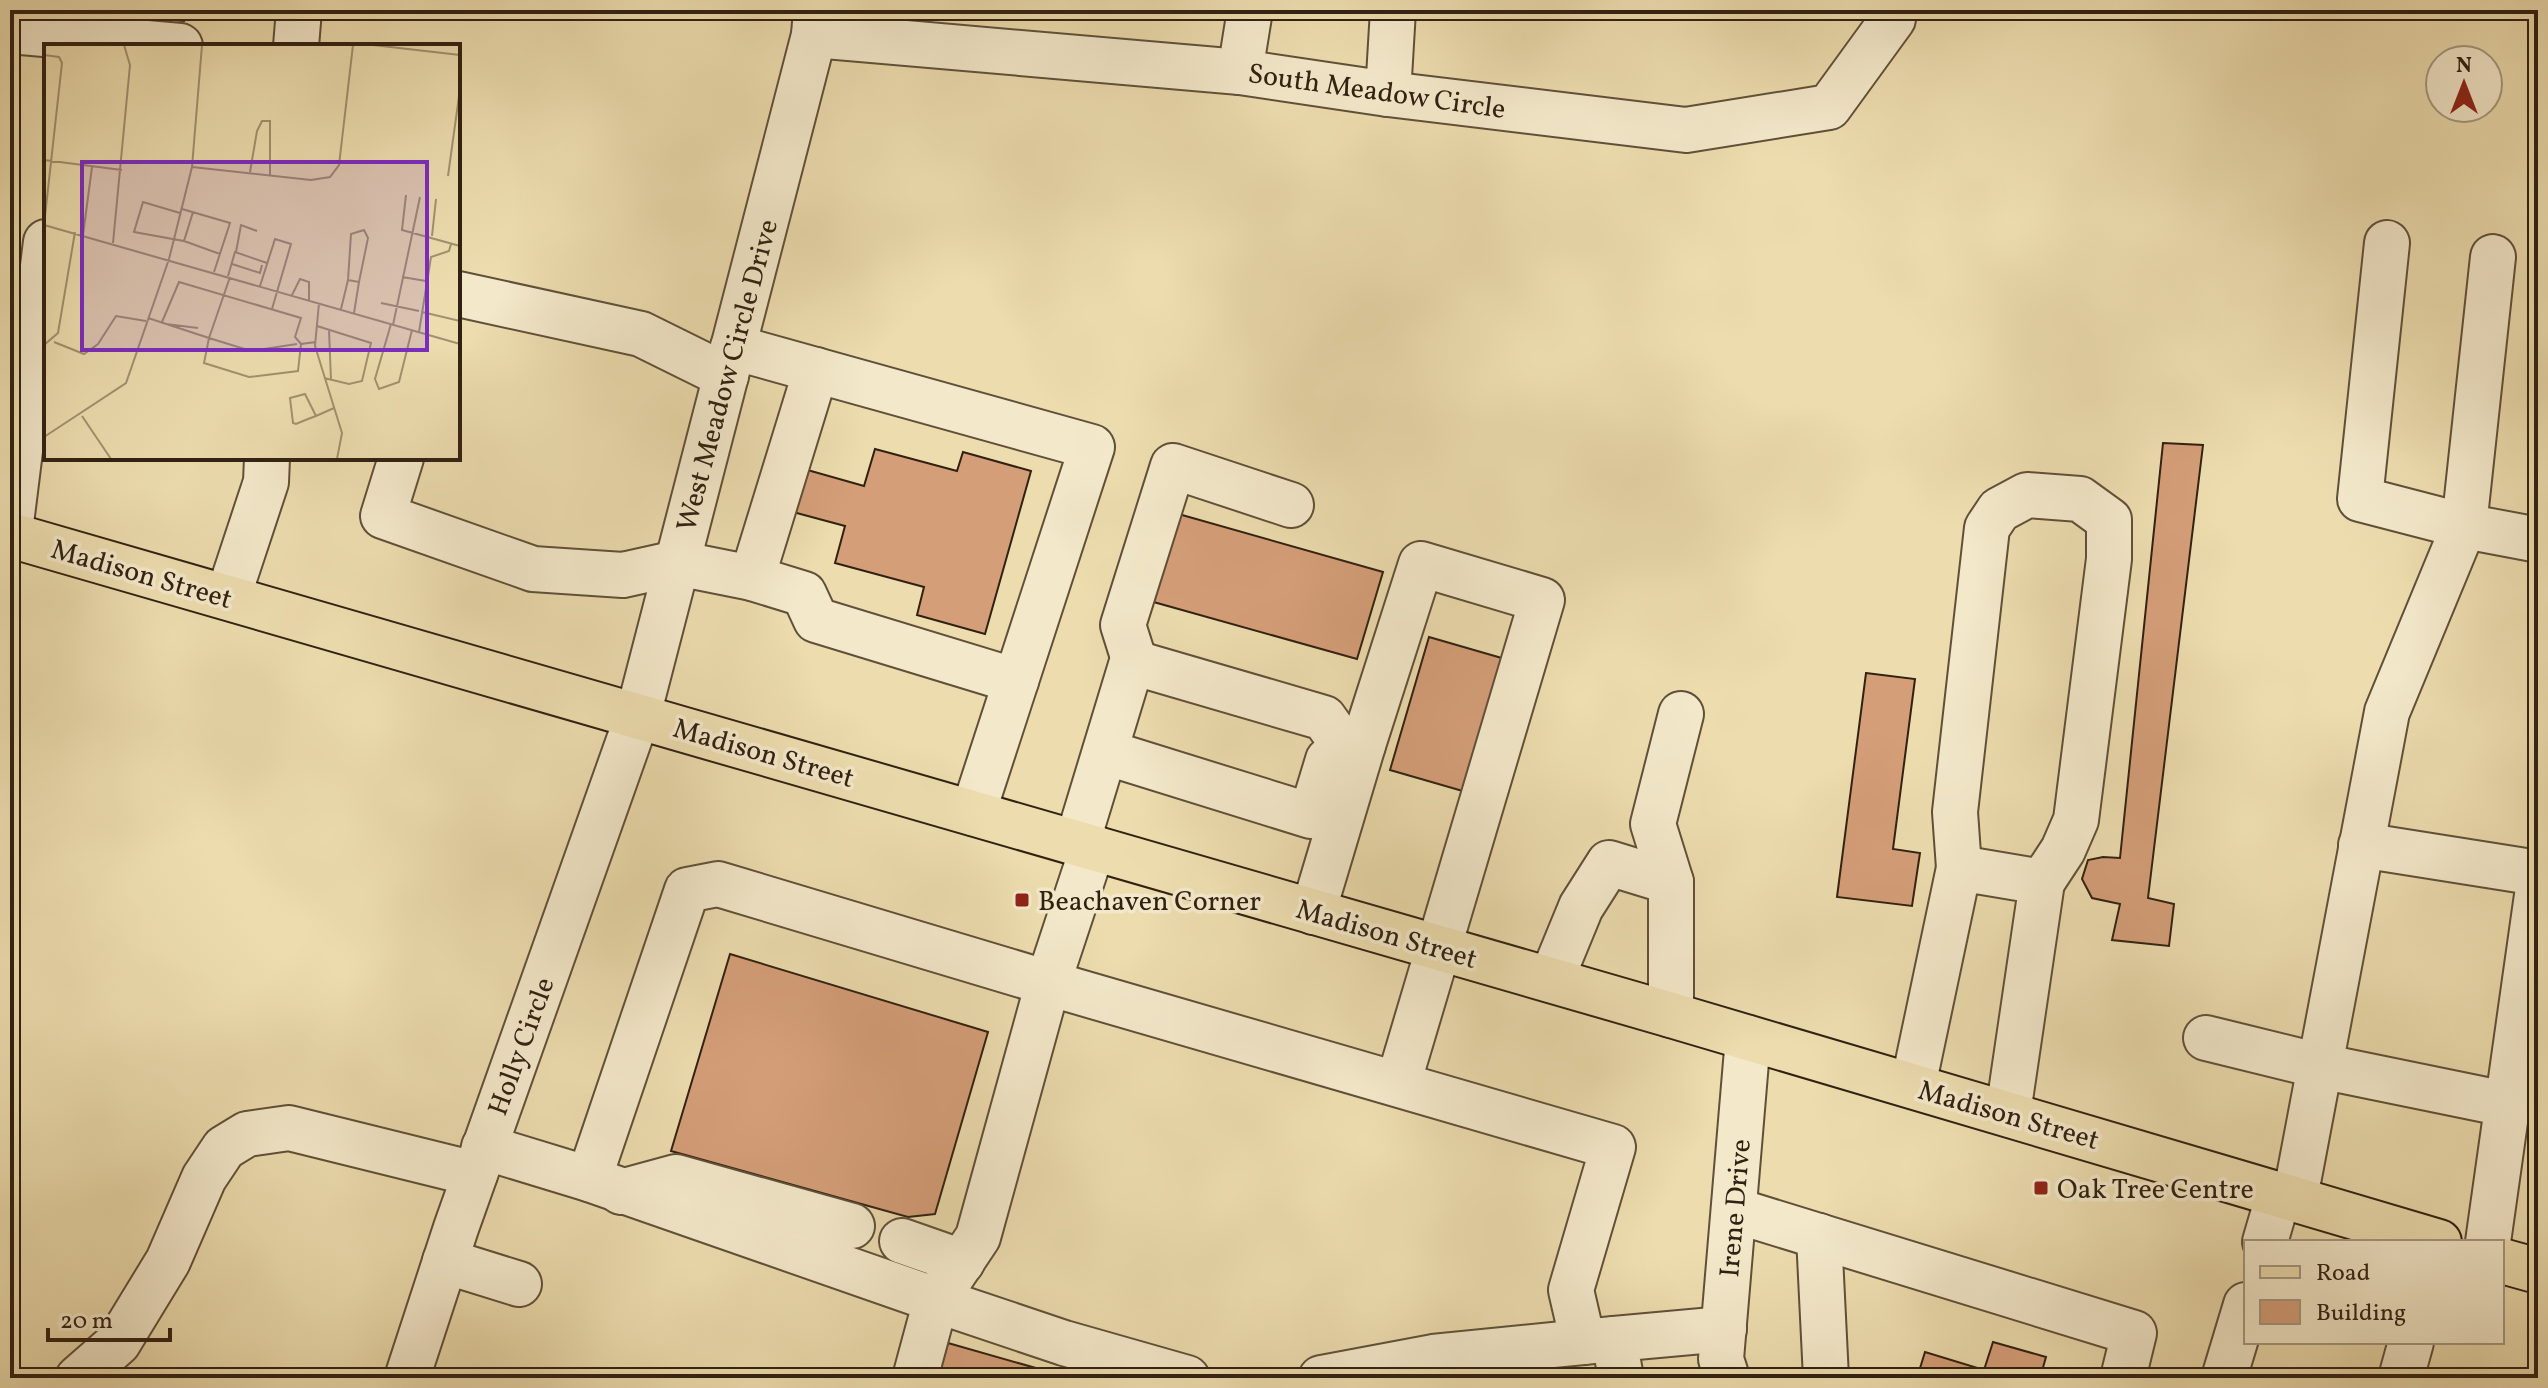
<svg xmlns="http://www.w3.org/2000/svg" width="2548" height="1388" font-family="Vollkorn,serif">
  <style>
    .building { fill: #d49e78; stroke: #312112; stroke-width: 2 }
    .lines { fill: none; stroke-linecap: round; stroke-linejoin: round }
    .minor-casing { stroke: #605039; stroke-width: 48 }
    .major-casing { stroke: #312112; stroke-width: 48 }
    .minor { stroke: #f3e8ca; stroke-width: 44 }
    .major { stroke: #ecdcae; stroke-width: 44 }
    .poi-dot { fill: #8f2418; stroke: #f3e8ca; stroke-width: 3 }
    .labels { text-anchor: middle; stroke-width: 7; stroke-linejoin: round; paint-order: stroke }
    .street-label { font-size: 28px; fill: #312112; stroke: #f3e8ca }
    .poi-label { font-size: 28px; fill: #312112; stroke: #f3e8ca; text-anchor: start }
    .inset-road { fill: none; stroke: #a19170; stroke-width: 2 }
    .view { fill: #7b2cbf; fill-opacity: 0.15; stroke: #7b2cbf; stroke-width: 4 }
    .inset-edge { fill: none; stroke: #312112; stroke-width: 4 }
  </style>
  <rect width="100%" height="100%" fill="#ecdcae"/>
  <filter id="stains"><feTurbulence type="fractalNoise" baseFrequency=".0025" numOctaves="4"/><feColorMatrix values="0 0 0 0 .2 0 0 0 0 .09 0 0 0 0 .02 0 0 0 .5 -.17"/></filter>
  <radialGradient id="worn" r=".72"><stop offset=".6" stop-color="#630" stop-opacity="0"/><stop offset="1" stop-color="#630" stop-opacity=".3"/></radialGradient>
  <g class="building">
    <path d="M40 10H185L184 21Z"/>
    <path d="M2163 443 2203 445 2148 898 2174 904 2169 946 2112 940 2120 904 2092 898 2082 879 2088 860 2103 857 2120 858Z"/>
    <path d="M875 449 957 471 963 452 1031 471 985 634 917 615 924 587 835 563 845 526 793 512 804 469 864 486Z"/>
    <path d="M1175 513 1383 572 1357 659 1150 601Z"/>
    <path d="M1429 637 1512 661 1473 794 1390 770Z"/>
    <path d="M1866 673 1915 679 1893 849 1920 853 1912 906 1837 897Z"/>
    <path d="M730 954 988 1032 935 1214 908 1217 671 1151Z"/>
    <path d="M1993 1342 2046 1357 2040 1378H1917L1925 1352 1984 1370Z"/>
    <path d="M948 1343 1071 1378H938Z"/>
  </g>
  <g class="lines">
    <defs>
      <g id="minor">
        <path d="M10 31 180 46"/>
        <path d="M814 35 1240 72 1388 94 1686 130 1829 107 1893 19 1894 10"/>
        <path d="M296 46 299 10"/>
        <path d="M1240 72 1250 10"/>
        <path d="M1388 94 1393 10"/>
        <path d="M2387 243 2360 499 2464 526 2538 540"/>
        <path d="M458 294 641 334 726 376"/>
        <path d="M733 347 1092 447 973 813"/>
        <path d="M401 458 383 516 533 569 623 575 677 563 752 578 816 370"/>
        <path d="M10 531 46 242"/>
        <path d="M752 578 804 594 816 620 1016 681"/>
        <path d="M228 597 266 482 267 458"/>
        <path d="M1135 663 1123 625 1173 466 1291 505"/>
        <path d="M1105 752 1311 816 1328 760"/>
        <path d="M1077 843 1132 662 1324 718 1336 735 1363 745"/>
        <path d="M2361 845 2538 873"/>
        <path d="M1093 847 1048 983 978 1237 936 1300 1064 1343 1187 1378"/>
        <path d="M1959 868 1955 812 1987 528 1999 510 2027 495 2080 499 2109 520V559L2076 820 2063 850 2042 882"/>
        <path d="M1671 882 1653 824 1681 714"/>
        <path d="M1313 912 1363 745 1421 564 1542 600 1398 1084"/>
        <path d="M1551 980 1581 907 1609 863 1671 882V1015"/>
        <path d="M2206 1038 2320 1066 2486 1100"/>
        <path d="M1913 1086 1959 868 2042 882 2008 1113"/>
        <path d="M484 1147 589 1179 936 1300 915 1378"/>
        <path d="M589 1179 687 890 718 884 1048 983 1613 1147 1571 1290 1583 1342 1614 1339"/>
        <path d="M621 1192 676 1177 852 1226"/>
        <path d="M2295 1198 2387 712 2464 526 2493 257"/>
        <path d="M1734 1210 2134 1333 2123 1378"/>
        <path d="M1819 1236 1826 1378"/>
        <path d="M902 1241 962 1262"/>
        <path d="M2265 1242 2279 1194"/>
        <path d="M2488 1242 2538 888"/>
        <path d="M445 1261 519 1284"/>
        <path d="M78 1378 118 1343 168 1261 204 1178 224 1148 247 1134 289 1128 475 1174"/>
        <path d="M407 1378 456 1228 638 715 814 35 816 10"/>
        <path d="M1321 1378 1433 1357 1583 1342"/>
        <path d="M1621 1378 1614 1339 1724 1329"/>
        <path d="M1727 1378 1721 1359 1748 1038"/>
        <path d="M2224 1378 2246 1305"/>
        <path d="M2401 1378 2411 1342"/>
      </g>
      <g id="major">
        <path d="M10 535 1671 1015 2439 1242"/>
        <path d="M2502 1261 2538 1271"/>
      </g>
    </defs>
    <use href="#minor" class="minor-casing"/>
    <use href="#major" class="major-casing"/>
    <use href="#minor" class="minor"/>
    <use href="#major" class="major"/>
  </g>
  <g class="poi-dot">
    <rect x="1014" y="892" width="16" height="16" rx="4"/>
    <rect x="2033" y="1180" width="16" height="16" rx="4"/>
  </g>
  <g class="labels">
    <g class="street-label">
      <text transform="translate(1377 90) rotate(8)" y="10">South Meadow Circle</text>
      <text transform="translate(726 375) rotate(-75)" y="10">West Meadow Circle Drive</text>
      <text transform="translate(142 573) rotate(16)" y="10">Madison Street</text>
      <text transform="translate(764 752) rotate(16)" y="10">Madison Street</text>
      <text transform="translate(1387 933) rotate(16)" y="10">Madison Street</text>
      <text transform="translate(520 1046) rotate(-70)" y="10">Holly Circle</text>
      <text transform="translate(2009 1114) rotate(16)" y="10">Madison Street</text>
      <text transform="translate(1734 1208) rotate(-85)" y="10">Irene Drive</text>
    </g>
    <g class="poi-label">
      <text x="1038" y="910">Beachaven Corner</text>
      <text x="2057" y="1198">Oak Tree Centre</text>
    </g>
  </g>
  <g transform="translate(44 44)">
    <rect width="416" height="416" fill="#ecdcae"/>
    <path class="inset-road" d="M329 1 416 11M0 11 15 13 18 19 0 181M0 116 78 126M148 123 267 136 286 133 295 121 309 1M206 128 213 87 218 77H226V131M404 132 416 45M362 151 358 186 416 202M138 165 186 179 170 228M136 169 99 158 90 188 140 197 149 168M0 181 416 300M39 191 48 123M388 192 392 155M140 197 176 210M69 199 86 21 80 1M192 208 197 181 213 187M188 220 216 229 218 221M184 232 191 208 223 219M186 233 165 294 207 307 253 300M358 233 382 237M304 236 307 190 320 186 324 194 315 238M216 242 231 195 247 200 228 265M248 251 256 235 265 238V256M275 259 271 302 298 389 293 415M337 259 375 267M297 265 304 236 315 238 310 269M378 268 416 277M104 274 165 294 160 319 205 333 254 327 257 300 272 298M118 278 135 238 257 274 251 293 257 300M122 280 154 284M347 280 331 335 335 345 355 338 368 286M349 281 376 153M273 282 327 299 318 337 305 340 280 334M285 286 287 336M375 288 387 213 405 207 407 200M10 298 40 310 54 300 72 272 102 277M0 301 14 289 31 188M38 372 67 415M272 372 261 350 246 354 249 379 252 380 264 375 272 372 290 364M0 393 82 339 125 215 148 123 158 1"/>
    <path class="view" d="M38 118H383V306H38Z"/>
    <rect width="416" height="416" class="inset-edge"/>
  </g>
  <rect width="2548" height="1388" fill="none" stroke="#ecdcae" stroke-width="40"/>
  <rect x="12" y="12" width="2524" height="1364" fill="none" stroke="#312112" stroke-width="4"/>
  <rect x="20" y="20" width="2508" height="1348" fill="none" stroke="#312112" stroke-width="2"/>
  <rect x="2244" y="1240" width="260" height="104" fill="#f3e8ca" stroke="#a59880" stroke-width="2"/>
  <rect x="2260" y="1266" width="40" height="12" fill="#ecdcae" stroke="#a59880" stroke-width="2"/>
  <text x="2316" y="1280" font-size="24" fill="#312112">Road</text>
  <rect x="2260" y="1300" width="40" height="24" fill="#d49e78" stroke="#a59880" stroke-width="2"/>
  <text x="2316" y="1320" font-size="24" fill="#312112">Building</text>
  <g transform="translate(2464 84)"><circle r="38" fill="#f3e8ca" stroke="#a59880" stroke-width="2"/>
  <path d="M0-6L14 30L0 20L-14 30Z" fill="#8f2418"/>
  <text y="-12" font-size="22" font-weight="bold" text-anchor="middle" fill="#312112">N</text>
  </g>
  <path d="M48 1328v12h122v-12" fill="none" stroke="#312112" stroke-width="4"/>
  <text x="60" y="1328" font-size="24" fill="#312112" stroke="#f3e8ca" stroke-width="6" paint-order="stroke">20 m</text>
  <rect width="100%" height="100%" filter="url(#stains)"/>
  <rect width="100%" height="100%" fill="url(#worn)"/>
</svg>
